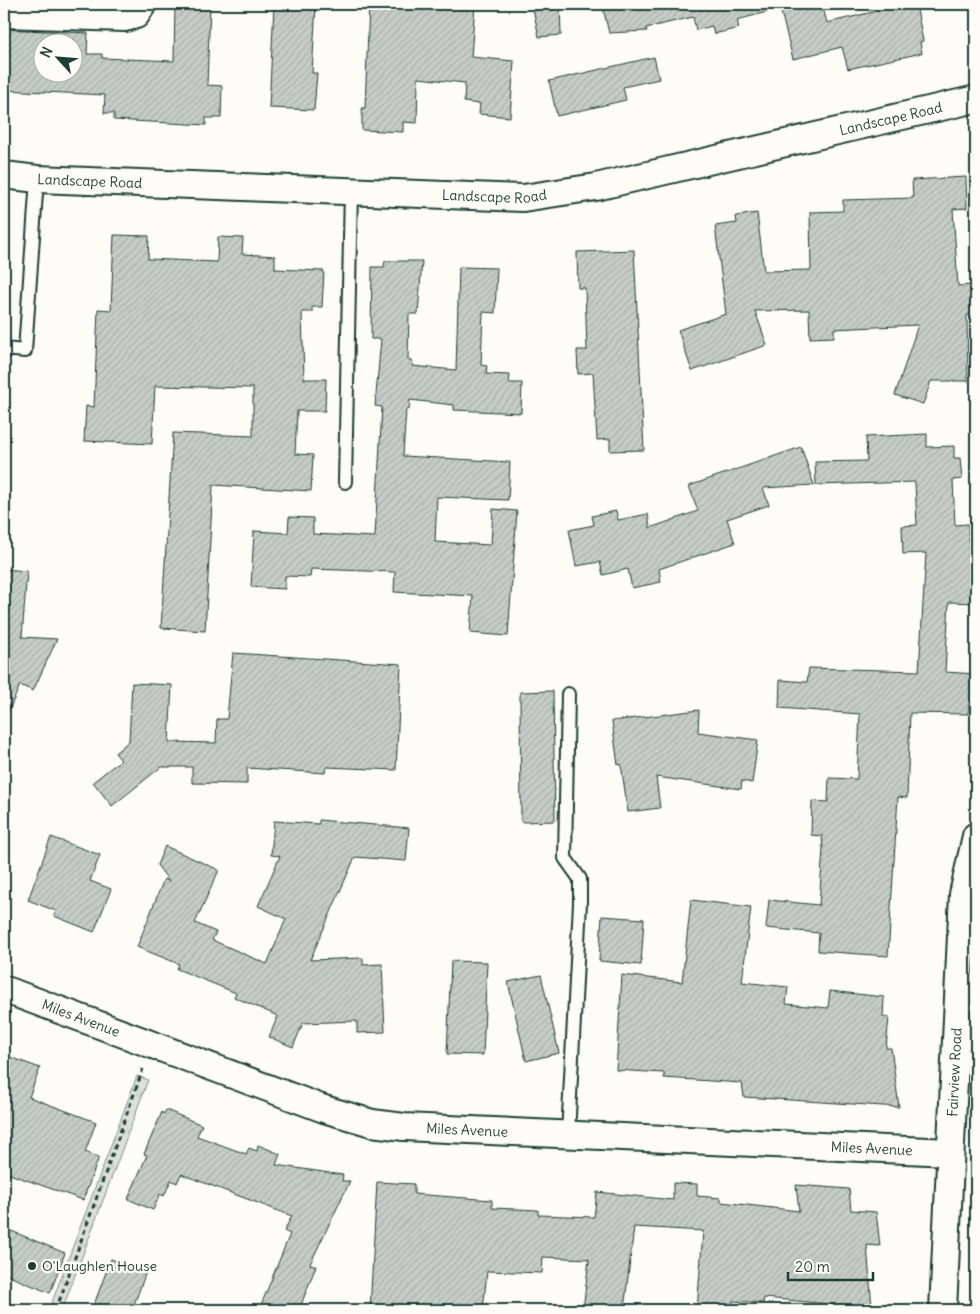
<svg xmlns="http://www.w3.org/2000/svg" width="980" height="1314" font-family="Delius,sans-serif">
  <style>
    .grass { fill: url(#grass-tufts); stroke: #7e8e88 }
    .building { fill: url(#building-hatch); stroke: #1f3d34; fill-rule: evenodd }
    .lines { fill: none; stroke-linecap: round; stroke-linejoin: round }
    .service-casing { stroke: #1f3d34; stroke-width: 16 }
    .minor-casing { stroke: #1f3d34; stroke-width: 30 }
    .path { stroke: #1f3d34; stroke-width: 3; stroke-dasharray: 5 4; stroke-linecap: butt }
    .service { stroke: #fdfcf7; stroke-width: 12 }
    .minor { stroke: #fdfcf7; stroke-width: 26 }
    .poi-dot { fill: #1f3d34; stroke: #fdfcf7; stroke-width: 2 }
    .labels { text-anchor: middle; stroke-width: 4.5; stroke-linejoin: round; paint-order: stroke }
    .street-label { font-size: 14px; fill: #1f3d34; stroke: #fdfcf7 }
    .poi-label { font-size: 14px; fill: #1f3d34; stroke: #fdfcf7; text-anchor: start }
  </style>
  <defs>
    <pattern id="grass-tufts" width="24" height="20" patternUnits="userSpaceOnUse" patternTransform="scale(1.25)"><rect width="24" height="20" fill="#dde0db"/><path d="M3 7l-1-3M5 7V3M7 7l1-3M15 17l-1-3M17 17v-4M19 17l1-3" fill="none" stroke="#bdc1bd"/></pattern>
    <pattern id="building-hatch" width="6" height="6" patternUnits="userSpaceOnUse" patternTransform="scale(1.25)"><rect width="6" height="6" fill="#c6cdc7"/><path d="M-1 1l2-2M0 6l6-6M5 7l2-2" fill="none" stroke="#aab1ac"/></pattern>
  </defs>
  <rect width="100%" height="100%" fill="#fdfcf7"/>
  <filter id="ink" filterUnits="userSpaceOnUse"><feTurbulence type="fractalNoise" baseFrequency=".02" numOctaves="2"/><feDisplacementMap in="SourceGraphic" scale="10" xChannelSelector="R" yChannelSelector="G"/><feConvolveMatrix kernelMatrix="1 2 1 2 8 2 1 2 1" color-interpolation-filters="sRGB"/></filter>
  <g filter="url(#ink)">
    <path class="grass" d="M137 1076 148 1080 62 1310H49Z"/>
    <g class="building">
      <path d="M175 4H210L207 85 222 86 221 118H206V125L114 120V113H104L105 95 4 90V29L88 33 87 54H102V58L174 61ZM42 42H72V72H42Z"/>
      <path d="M281 4H316L312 73H317L314 110 269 108 274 6H281Z"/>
      <path d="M369 4H475L471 57 514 61 510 117 479 114 480 104 464 102 465 83 418 78 417 123 403 122V132L362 130V108H365Z"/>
      <path d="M532 4H560L561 35 539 37Z"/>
      <path d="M602 4H766L767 12 737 20 739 28 714 34 712 26 696 30 693 17 646 28 647 31 609 33Z"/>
      <path d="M779 4H822L827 23 906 4H916L923 41 920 42 922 53 848 69 842 47 793 59Z"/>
      <path d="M654 57 659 79 623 87 626 100 557 116 549 81Z"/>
      <path d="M966 177 967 208 953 209 958 286 971 285 972 315H967L968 381H931L923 404 895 395 918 325 834 329V337L810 338 809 310 755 311 767 345 692 371 678 330 726 314 715 226 737 223 736 216 757 213 764 271 811 270 810 212 843 211V200L913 198 912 180Z"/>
      <path d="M114 235 149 236 148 259 217 262 218 237 243 238 242 254 275 256V269L324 271 322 307H312V312H302L304 379H326L325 411H297L295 454 313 455 311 491 213 485 205 631 161 628 173 433 253 436V388L155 386 152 444 84 441 86 406 94 407 98 309 111 310Z"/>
      <path d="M634 250 644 450 610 451V439L597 440 593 373 578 374 577 350H587L585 288H578L577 252Z"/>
      <path d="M385 261H422L418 314H409L408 360 413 361 412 366 456 370 459 267 497 268 495 313 483 312 481 365 487 366 486 374 510 375 509 383H522L521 413 454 410V405L410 400 409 410 406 409 403 456 510 462 508 500 437 497 435 542 491 545 493 509 517 511 508 636 470 633 473 596 394 592 395 572 311 569 310 577 285 576V589L251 587 254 531 288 533 289 517 313 518V534L375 537 382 407 375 406 381 339H371L372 267H384Z"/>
      <path d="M927 434V447L954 446V458H960L962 479 953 480 955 525 968 524 970 564H976V603L949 602 945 672 976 674 974 703H969L968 714 910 713 907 798 898 797 888 956 818 951 819 933 766 928 769 900 819 905 823 849 822 836 811 835 812 801 828 802 829 778 857 779 860 714 779 708 780 680 807 682 809 668 919 671 926 553 903 554 902 526 917 525 915 482 816 485 815 462 867 461 866 437Z"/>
      <path d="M801 447 814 485 763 488 769 505 727 519 735 543 659 569 661 582 632 588 628 569 603 575 600 562 576 566 569 530 594 525 592 516 616 511 618 520 648 514 650 528 698 511 689 486Z"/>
      <path d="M4 569 27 571 22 637 57 639 33 691 20 685 4 722Z"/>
      <path d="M233 653 401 664 396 770 326 767 325 773 247 768V784L192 783V767H161L112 806 93 782 121 760 115 753 129 741 132 683 172 685 169 742 216 743 217 719H227Z"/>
      <path d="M553 691 555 821 521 822 520 692Z"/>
      <path d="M699 710 698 732 758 740 752 783 742 781 741 789 656 777 660 808 628 812 621 764 618 765 612 721Z"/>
      <path d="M319 820 409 828 406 861 355 857 310 960 363 958V965L382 964 385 1032 357 1033V1021L303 1023 293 1047 269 1037 278 1016 234 997 236 993 177 969 179 964 137 947 164 879 169 881 157 865 165 846 219 870 195 923 216 932 212 940 267 964 286 919 258 906 280 856 271 855 274 821 319 824Z"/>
      <path d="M51 837 100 855 90 881 111 889 94 932 54 916 56 911 28 900Z"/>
      <path d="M691 900 751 907 742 982 788 987 786 1004 828 1008 830 991 884 997 883 1017H889L886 1048H891L899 1107 744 1097 742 1083 664 1078V1073L616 1070 622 975 682 982Z"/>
      <path d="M602 916 644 919 641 965 599 961Z"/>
      <path d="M451 961 487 962 483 1055 447 1054Z"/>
      <path d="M541 975 559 1053 526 1061 508 982Z"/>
      <path d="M4 1055 40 1068 29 1097 96 1122 85 1152 99 1157 83 1200 4 1172Z"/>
      <path d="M166 1110 202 1125 197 1136 246 1154 249 1148 257 1151 258 1145 280 1154 276 1165 343 1175 342 1181H350L310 1264 316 1266 299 1310H259L290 1234 284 1231 292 1216 181 1174 177 1183 171 1180 164 1196 160 1194 153 1210 128 1199 147 1155 144 1154 162 1112 164 1114Z"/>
      <path d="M377 1182 414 1184V1194L492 1200V1208L538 1210V1215L594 1217 597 1192 673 1200V1183L697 1184V1196L721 1198V1202L799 1211 796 1185 849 1189 851 1210 876 1212 880 1246 867 1245 872 1308 764 1298 763 1303 733 1301 732 1310H697L703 1231 634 1227 624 1310H583L589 1259 543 1257 542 1273 487 1271 483 1310H370Z"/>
      <path d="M4 1228 65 1253 50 1293 4 1274Z"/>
      <path d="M111 1259 146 1272 132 1310H92Z"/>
    </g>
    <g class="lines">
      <defs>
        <g id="service">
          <path d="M4 349 25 351 37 179"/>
          <path d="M345 482 351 190"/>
          <path d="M568 694 565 858 580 879V903L568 1135"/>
        </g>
        <g id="minor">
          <path d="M4 14 125 18 136 15 143 4"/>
          <path id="s1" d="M4 175 37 179 523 198 596 187 976 99"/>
          <path id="s2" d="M6 990 324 1109 372 1123 404 1127 950 1152"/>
          <path id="s3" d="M943 1310 963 894 976 836"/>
        </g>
      </defs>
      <use href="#service" class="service-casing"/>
      <use href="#minor" class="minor-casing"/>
      <path class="path" d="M56 1310 143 1069"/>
      <use href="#service" class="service"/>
      <use href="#minor" class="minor"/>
    </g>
  </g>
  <circle class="poi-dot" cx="32" cy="1266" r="5"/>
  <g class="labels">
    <g class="street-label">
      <text dy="5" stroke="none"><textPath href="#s1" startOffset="896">Landscape Road</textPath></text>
      <text dy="5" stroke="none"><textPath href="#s1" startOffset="86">Landscape Road</textPath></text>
      <text dy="5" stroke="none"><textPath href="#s1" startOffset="491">Landscape Road</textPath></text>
      <text dy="5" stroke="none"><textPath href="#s2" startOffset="80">Miles Avenue</textPath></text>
      <text dy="5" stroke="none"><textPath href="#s3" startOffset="238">Fairview Road</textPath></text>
      <text dy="5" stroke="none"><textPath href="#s2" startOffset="485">Miles Avenue</textPath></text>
      <text dy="5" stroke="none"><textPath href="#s2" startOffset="890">Miles Avenue</textPath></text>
    </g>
    <g class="poi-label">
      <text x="42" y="1271">O'Laughlen House</text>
    </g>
  </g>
  <rect width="980" height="1314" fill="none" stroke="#fdfcf7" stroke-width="20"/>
  <rect x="10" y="10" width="960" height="1294" fill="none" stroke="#1f3d34" stroke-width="2" filter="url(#ink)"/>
  <g transform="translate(58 58) rotate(296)"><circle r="24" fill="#fdfcf7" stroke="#a4b0a9"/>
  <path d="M0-4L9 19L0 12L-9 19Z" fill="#1f3d34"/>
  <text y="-8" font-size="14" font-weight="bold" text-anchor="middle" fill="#1f3d34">N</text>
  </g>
  <path d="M788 1272v8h85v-8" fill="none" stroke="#1f3d34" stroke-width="2.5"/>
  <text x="795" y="1272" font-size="15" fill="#1f3d34" stroke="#fdfcf7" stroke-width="4" paint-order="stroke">20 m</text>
</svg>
